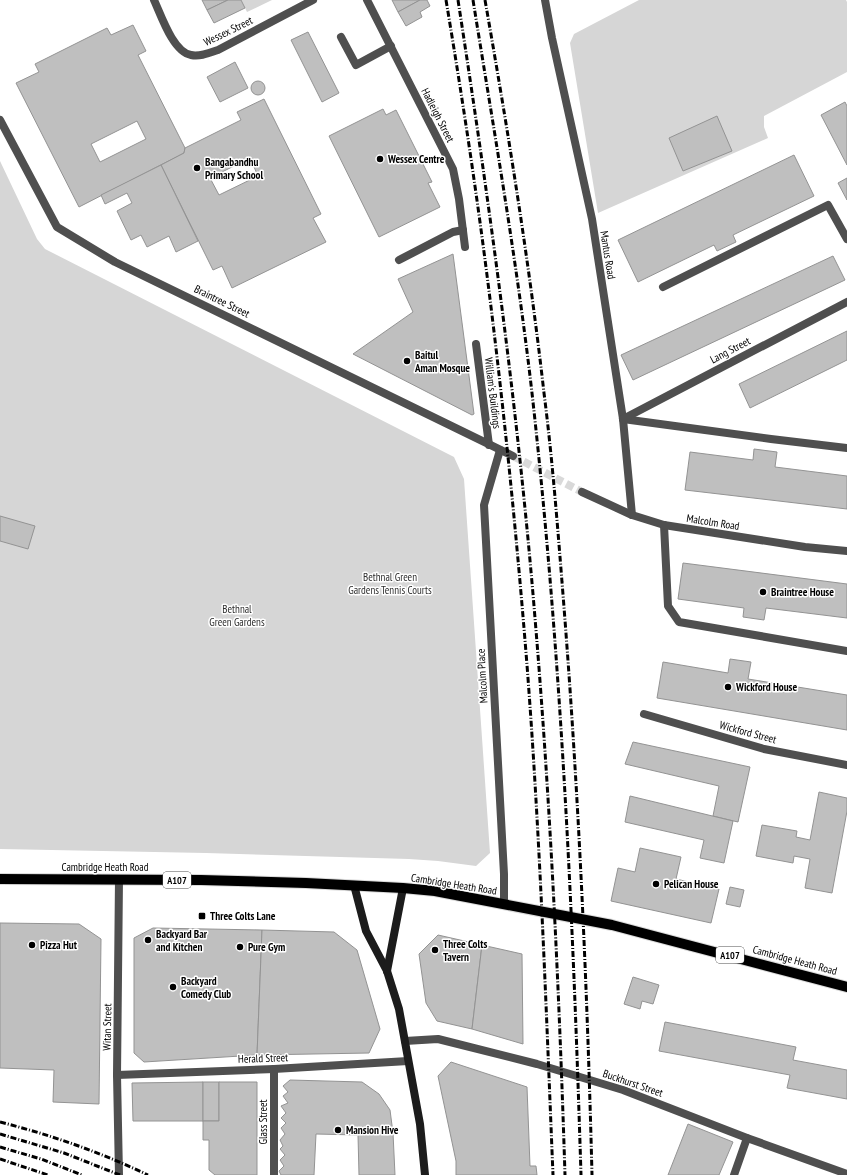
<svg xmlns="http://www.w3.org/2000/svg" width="847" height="1175" font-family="'PT Sans Narrow',sans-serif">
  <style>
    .green { fill: #d6d6d6 }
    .building { fill: #bfbfbf; stroke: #939393; fill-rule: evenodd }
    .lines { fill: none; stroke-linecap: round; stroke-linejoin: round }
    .minor-tunnel { stroke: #d9d9d9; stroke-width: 8; stroke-dasharray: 8 4; stroke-linecap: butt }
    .primary-casing { stroke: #dbdbdb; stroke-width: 12 }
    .service { stroke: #4f4f4f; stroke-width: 8 }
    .minor { stroke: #4f4f4f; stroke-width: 8 }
    .secondary { stroke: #1c1c1c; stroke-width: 8 }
    .primary { stroke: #000; stroke-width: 10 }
    .rail { stroke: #000; stroke-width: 3; stroke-dasharray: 6 2 1 2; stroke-linecap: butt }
    .poi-dot { fill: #000; stroke: #fff; stroke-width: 1.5 }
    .labels { text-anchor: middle; stroke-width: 3; stroke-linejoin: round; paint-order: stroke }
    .shield { fill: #fff; stroke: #4c4c4c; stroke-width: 1 }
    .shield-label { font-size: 10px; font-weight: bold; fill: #000 }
    .street-label { font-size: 11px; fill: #000; stroke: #fff }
    .poi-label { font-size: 11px; font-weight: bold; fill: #000; stroke: #fff; text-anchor: start }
    .park-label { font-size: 11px; fill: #2d2d2d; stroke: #fff }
  </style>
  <rect width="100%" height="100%" fill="#fff"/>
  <g class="green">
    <path d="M241 0H272L247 12Z"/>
    <path d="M639 0H846L847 2V72L764 116V127L768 138 598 213 570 43 574 34Z"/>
    <path d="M0 161 37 239 45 249 454 457 464 479 490 853 476 866 438 861 409 859 206 853 0 849Z"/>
  </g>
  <g class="building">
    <path d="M202 0H228L207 10Z"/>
    <path d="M228 0H241L245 8 214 23 207 10Z"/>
    <path d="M392 0H420L398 12Z"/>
    <path d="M420 0H427L430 6 420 12 422 17 406 26 398 12Z"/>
    <path d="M133 25 146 51 138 55 185 148 184 153 79 207 16 83 39 72 35 64 107 28 111 35ZM137 121 146 139 100 162 91 144Z"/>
    <path d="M308 32 339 93 322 102 291 40Z"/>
    <path d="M235 62 248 88 220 102 207 77Z"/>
    <circle cx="258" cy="88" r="7"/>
    <path d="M264 99 321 214 313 218 326 242 232 288 222 266 213 270 161 165 184 153 185 148 241 120 237 112ZM250 158 258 176 219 195 210 178Z"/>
    <path d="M845 102 847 106V165L821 115Z"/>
    <path d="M383 109 386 115 396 110 432 182 428 183 440 207 379 237 329 136Z"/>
    <path d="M717 116 732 151 683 171 669 138Z"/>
    <path d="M794 155 814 196 733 235 736 242 717 251 714 245 638 282 618 240Z"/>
    <path d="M161 165 198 241 176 252 169 236 147 247 141 235 131 240 117 211 132 203 127 193 105 204 101 195Z"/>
    <path d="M847 178V200L838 183Z"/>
    <path d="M453 254 474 414 472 415 353 354 413 312 398 279Z"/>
    <path d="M833 256 845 280 633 380 621 355Z"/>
    <path d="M847 331V360L750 408 739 384Z"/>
    <path d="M754 449 777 452 775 467 847 476V509L685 490 690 452 753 460Z"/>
    <path d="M0 516 35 526 28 549 0 541Z"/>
    <path d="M683 563 847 584V618L766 608 764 620 743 617 744 608 678 599Z"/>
    <path d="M730 659 751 662 748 679 847 695V730L657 698 663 662 728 673Z"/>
    <path d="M633 742 750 767 738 822 713 816 719 786 625 764Z"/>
    <path d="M819 792 847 798V811L832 893 805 888 810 859 794 856 793 863 756 856 762 825 797 831 796 837 810 840Z"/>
    <path d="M630 796 733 821 724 863 700 858 704 840 625 822Z"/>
    <path d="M640 848 681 857 676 879 719 889 711 923 611 901 618 868 635 872Z"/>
    <path d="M730 887 744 890 740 907 726 904Z"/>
    <path d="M0 923 79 924 101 939 99 1104 53 1102 54 1070 0 1068Z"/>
    <path d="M153 928 262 930 257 1055 144 1062 134 1053V938Z"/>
    <path d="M262 930 334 932 357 950 380 1029 369 1053 257 1055Z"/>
    <path d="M438 935 482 945 472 1029 437 1021 426 1003 419 954Z"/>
    <path d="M482 945 522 954 523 1044 472 1029Z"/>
    <path d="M633 977 659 985 653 1004 642 1001 640 1009 624 1004Z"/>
    <path d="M665 1022 796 1047 793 1060 847 1070V1099L787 1088 790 1075 659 1051Z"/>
    <path d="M451 1062 527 1087 530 1166H536L537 1175H456V1161L438 1076Z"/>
    <path d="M290 1080 362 1082 379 1094 390 1110 393 1133 395 1175H359L358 1135 316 1134 314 1175H281L279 1171 284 1166 280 1160 285 1155 280 1149 283 1146 280 1140 285 1134 281 1128 286 1123 281 1118 286 1113 281 1106 288 1103 283 1096 288 1092 283 1086Z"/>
    <path d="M203 1082V1121H133L132 1083Z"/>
    <rect x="203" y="1082" width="16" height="39"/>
    <path d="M219 1082H257V1175H215L209 1170V1140H203V1121H219Z"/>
    <path d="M688 1124 733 1142 719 1175H668Z"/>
  </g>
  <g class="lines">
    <path class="minor-tunnel" d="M513 456 582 492"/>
    <defs>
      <path id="primary" d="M0 879 201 880 306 883 403 888 435 891 612 925 847 987"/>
    </defs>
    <use href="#primary" class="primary-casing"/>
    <g class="service">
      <path d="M545 0 552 38 592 219 623 419 632 515"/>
      <path d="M341 37 356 65 391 46"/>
      <path d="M399 260 453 232 463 230"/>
      <path d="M476 344 489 445"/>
      <path d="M623 419 771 439 847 448"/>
      <path d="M664 525 668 606 679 622 847 651"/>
    </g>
    <g class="minor">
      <path d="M154 0C161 15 173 52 191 55 200 57 209 53 218 50L313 0"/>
      <path d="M367 0 453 169 459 199 465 247"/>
      <path d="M0 120 57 227 115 262 513 456"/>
      <path d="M663 287 828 205 847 239"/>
      <path d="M623 419 847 302"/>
      <path d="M500 450 484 505 504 874V904"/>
      <path d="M582 492 632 515 664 525 805 547 847 551"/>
      <path d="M644 714 764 749 847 765"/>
      <path d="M405 1041 438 1039 537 1064 623 1090 747 1138 847 1174"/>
      <path d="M117 1075 274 1069 408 1061"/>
      <path d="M119 1175 117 1075 119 879"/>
      <path d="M274 1175V1069"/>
      <path d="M734 1175 747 1138"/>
    </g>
    <g class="secondary">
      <path d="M354 885 366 931 387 971 399 1009 420 1124 425 1175"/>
      <path d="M387 971 403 888"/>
    </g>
    <use href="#primary" class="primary"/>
    <g class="rail">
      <path d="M446 0C460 84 473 168 484 252 502 389 516 527 527 665 540 835 546 1005 553 1175"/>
      <path d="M458 0C489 201 517 403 534 606 550 795 559 985 565 1175"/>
      <path d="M473 0C494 131 517 262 532 393 561 653 573 914 581 1175"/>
      <path d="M485 0C508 131 529 261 544 393 552 456 557 519 562 582 578 780 587 977 592 1175"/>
      <path d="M0 1122C51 1135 100 1152 148 1175"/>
      <path d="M0 1134 64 1153 120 1175"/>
      <path d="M0 1147 41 1159 82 1175"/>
      <path d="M0 1159 48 1175"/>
    </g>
  </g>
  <g class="poi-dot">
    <circle cx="380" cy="159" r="4"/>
    <circle cx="197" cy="168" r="4"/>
    <circle cx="407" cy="361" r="4"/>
    <circle cx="763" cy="592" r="4"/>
    <circle cx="728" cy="687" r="4"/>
    <circle cx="656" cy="884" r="4"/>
    <rect x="198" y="912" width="8" height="8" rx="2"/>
    <circle cx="148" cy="940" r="4"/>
    <circle cx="32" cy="945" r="4"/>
    <circle cx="240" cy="947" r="4"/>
    <circle cx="435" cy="950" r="4"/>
    <circle cx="173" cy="987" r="4"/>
    <circle cx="338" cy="1130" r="4"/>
  </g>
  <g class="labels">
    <g class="shield">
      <rect x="163" y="872" width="28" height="16" rx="3"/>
      <rect x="716" y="947" width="28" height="16" rx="3"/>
    </g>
    <g class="shield-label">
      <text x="177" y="884">A107</text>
      <text x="730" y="959">A107</text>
    </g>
    <g class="street-label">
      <text transform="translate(228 31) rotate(-26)" y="4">Wessex Street</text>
      <text transform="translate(438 115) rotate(63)" y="4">Hadleigh Street</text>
      <text transform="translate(608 255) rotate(81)" y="4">Mantus Road</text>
      <text transform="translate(222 301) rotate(26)" y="4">Braintree Street</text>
      <text transform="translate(730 350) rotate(-28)" y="4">Lang Street</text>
      <text transform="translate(493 393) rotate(83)" y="4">William's Buildings</text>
      <text transform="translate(713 522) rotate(9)" y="4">Malcolm Road</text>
      <text transform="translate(482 676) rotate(-93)" y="4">Malcolm Place</text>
      <text transform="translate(748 732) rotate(15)" y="4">Wickford Street</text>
      <text x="105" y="871">Cambridge Heath Road</text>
      <text transform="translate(454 884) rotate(9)" y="4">Cambridge Heath Road</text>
      <text transform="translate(795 960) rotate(15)" y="4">Cambridge Heath Road</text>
      <text transform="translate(107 1027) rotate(-89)" y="4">Witan Street</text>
      <text transform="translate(263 1058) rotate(-2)" y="4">Herald Street</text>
      <text transform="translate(633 1083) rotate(19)" y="4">Buckhurst Street</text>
      <text transform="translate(263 1122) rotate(-90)" y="4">Glass Street</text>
    </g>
    <g class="poi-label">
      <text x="388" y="163">Wessex Centre</text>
      <text x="205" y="166">Bangabandhu<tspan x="205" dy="13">Primary School</tspan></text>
      <text x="415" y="359">Baitul<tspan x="415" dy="13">Aman Mosque</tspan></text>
      <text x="771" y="596">Braintree House</text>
      <text x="736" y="691">Wickford House</text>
      <text x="664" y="888">Pelican House</text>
      <text x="210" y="920">Three Colts Lane</text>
      <text x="156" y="938">Backyard Bar<tspan x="156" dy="13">and Kitchen</tspan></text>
      <text x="443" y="948">Three Colts<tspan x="443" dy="13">Tavern</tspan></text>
      <text x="40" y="949">Pizza Hut</text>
      <text x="248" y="951">Pure Gym</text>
      <text x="181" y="985">Backyard<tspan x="181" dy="13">Comedy Club</tspan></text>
      <text x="346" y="1134">Mansion Hive</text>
    </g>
    <g class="park-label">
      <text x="390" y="581">Bethnal Green<tspan x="390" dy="13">Gardens Tennis Courts</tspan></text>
      <text x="237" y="613">Bethnal<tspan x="237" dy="13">Green Gardens</tspan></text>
    </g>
  </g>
</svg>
